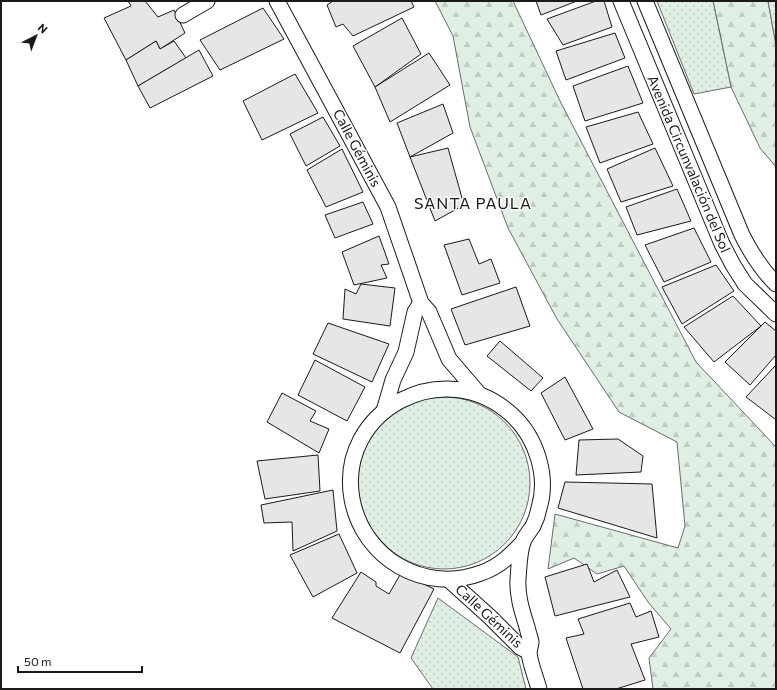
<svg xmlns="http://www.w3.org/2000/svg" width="777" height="690" font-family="Commissioner,sans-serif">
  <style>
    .forest { fill: url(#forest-firs); stroke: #6a6a6a }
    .park { fill: url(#park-dots); stroke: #6a6a6a }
    .building { fill: #e6e6e6; stroke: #1a1a1a }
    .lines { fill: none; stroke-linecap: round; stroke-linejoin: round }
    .street-casing { stroke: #1a1a1a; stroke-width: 17 }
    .street { stroke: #fff; stroke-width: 15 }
    .labels { text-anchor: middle; stroke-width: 3; stroke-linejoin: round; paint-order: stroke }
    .street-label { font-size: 14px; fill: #1a1a1a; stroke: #fff }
    .quarter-label { font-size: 16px; letter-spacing: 1px; fill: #1a1a1a; stroke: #fff }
  </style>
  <defs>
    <pattern id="forest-firs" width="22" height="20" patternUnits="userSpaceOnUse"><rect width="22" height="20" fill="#e0efe3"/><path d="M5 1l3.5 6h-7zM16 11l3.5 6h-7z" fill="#c0ccc2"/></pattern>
    <pattern id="park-dots" width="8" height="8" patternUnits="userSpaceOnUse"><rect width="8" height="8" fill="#e0efe3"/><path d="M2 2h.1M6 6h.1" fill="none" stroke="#c0ccc2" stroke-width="1.8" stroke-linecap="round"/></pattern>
  </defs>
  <rect width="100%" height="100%" fill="#fff"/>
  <g class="forest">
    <path d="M435 1H513L561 103 696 362 776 447V689H653L649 658 671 629 648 602 624 566 597 574 574 558 548 569 555 514 678 548 685 526 677 442 619 412 557 319 508 228 470 127 453 36Z"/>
    <path d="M713 1H768L776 45V167L760 148 731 87Z"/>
  </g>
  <g class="park">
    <path d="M657 1H713L731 87 694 94Z"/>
    <path d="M768 1H776V45Z"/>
    <circle cx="444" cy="483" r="86"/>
    <path d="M438 598 518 657 526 689H433L411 658Z"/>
  </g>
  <g class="building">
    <path d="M128 1H145L158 17 174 10 185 33 160 49 156 41 126 60 104 18 131 6Z"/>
    <path d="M333 1H411L414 7 353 36 343 24 336 27 327 5Z"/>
    <path d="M536 1H577L541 15Z"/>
    <path d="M596 1H604L612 27 563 45 547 19Z"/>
    <path d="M263 8 284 39 220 70 200 40Z"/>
    <path d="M402 18 421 54 375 87 353 46Z"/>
    <path d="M615 33 625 58 566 80 556 51Z"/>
    <path d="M156 41 160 49 174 41 186 58 138 86 126 60Z"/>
    <path d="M199 50 213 76 150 108 138 86Z"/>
    <path d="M429 53 450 85 390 122 375 87Z"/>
    <path d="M628 66 643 103 585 121 573 86Z"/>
    <path d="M295 74 318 113 262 140 243 101Z"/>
    <path d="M443 104 453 133 410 157 397 123Z"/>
    <path d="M638 112 653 144 600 163 586 127Z"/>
    <path d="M323 117 340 146 306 166 290 134Z"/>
    <path d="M448 148 464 205 435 221 410 157Z"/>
    <path d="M655 148 673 186 621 202 607 169Z"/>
    <path d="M342 149 363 192 326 207 307 170Z"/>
    <path d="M677 189 691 221 637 235 626 207Z"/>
    <path d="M363 202 373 224 335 238 325 215Z"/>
    <path d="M694 228 711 262 664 282 645 245Z"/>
    <path d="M379 236 389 264 381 265 387 278 354 285 342 252Z"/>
    <path d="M469 239 479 264 491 259 500 283 462 295 444 245Z"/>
    <path d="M716 265 734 291 682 324 662 287Z"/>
    <path d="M361 284 395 288 390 326 343 319 345 289 356 294Z"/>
    <path d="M516 287 530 326 465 345 451 309Z"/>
    <path d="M733 296 761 326 714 362 684 327Z"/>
    <path d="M765 322 776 331V355L750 385 725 362Z"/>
    <path d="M328 323 389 344 372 382 313 354Z"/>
    <path d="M500 341 543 378 531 391 487 356Z"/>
    <path d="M315 360 365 387 347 421 298 395Z"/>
    <path d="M776 365V418L775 419 746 397Z"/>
    <path d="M565 377 593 429 565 440 541 393Z"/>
    <path d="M282 393 316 411 310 421 329 429 319 453 267 422Z"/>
    <path d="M618 439 643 456 641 472 576 475 579 440Z"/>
    <path d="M318 455 320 491 265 499 257 461Z"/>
    <path d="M565 482 652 484 657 538 558 508Z"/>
    <path d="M333 490 337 531 293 551 292 522 264 523 261 505Z"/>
    <path d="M339 534 357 573 313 597 290 555Z"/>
    <path d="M587 564 594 582 617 570 630 597 555 616 545 577Z"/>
    <path d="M361 572 376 582V586L389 594 401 573 434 589 400 653 332 618Z"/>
    <path d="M630 603 636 617 651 611 659 637 631 644 645 680 616 689H583L566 638 584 634 578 619Z"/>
  </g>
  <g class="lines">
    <defs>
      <g id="street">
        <path d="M277 1 388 207 421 303 429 312 449 359 479 394"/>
        <path d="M621 1 722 244 733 265 745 284 776 314"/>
        <path d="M645 1 742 235C751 253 761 269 776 284"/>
        <path d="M183 15 207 1"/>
        <path d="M384 411 393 380 406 352 415 312 421 303"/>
        <path d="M523 542C511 555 499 567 481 573 425 594 363 559 352 499 336 410 445 353 512 415 536 437 549 476 539 508 538 514 536 520 533 526 530 531 525 536 523 542 519 553 519 568 518 579 517 596 522 611 527 627 528 632 530 637 531 642 531 646 529 649 529 653 530 663 536 678 539 689"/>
        <path d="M449 580 490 617 520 647 529 652"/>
      </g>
    </defs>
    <use href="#street" class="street-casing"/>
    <use href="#street" class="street"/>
  </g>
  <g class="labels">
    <g class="street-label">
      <text transform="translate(357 148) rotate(62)" y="5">Calle Géminis</text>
      <text transform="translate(689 164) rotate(67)" y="5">Avenida Circunvalación del Sol</text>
      <text transform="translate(489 616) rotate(43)" y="5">Calle Géminis</text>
    </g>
    <g class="quarter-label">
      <text x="473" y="209">SANTA PAULA</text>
    </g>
  </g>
  <rect width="777" height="690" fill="none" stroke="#1a1a1a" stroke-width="4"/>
  <g transform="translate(36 36) rotate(42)" stroke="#ffffff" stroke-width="3" paint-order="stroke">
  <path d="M0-3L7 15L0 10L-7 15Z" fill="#1a1a1a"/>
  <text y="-6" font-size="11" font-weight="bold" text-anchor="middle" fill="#1a1a1a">N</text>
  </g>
  <path d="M18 666v6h124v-6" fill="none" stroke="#1a1a1a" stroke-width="2"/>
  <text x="24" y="666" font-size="12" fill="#1a1a1a" stroke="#ffffff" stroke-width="3" paint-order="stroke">50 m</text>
</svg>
